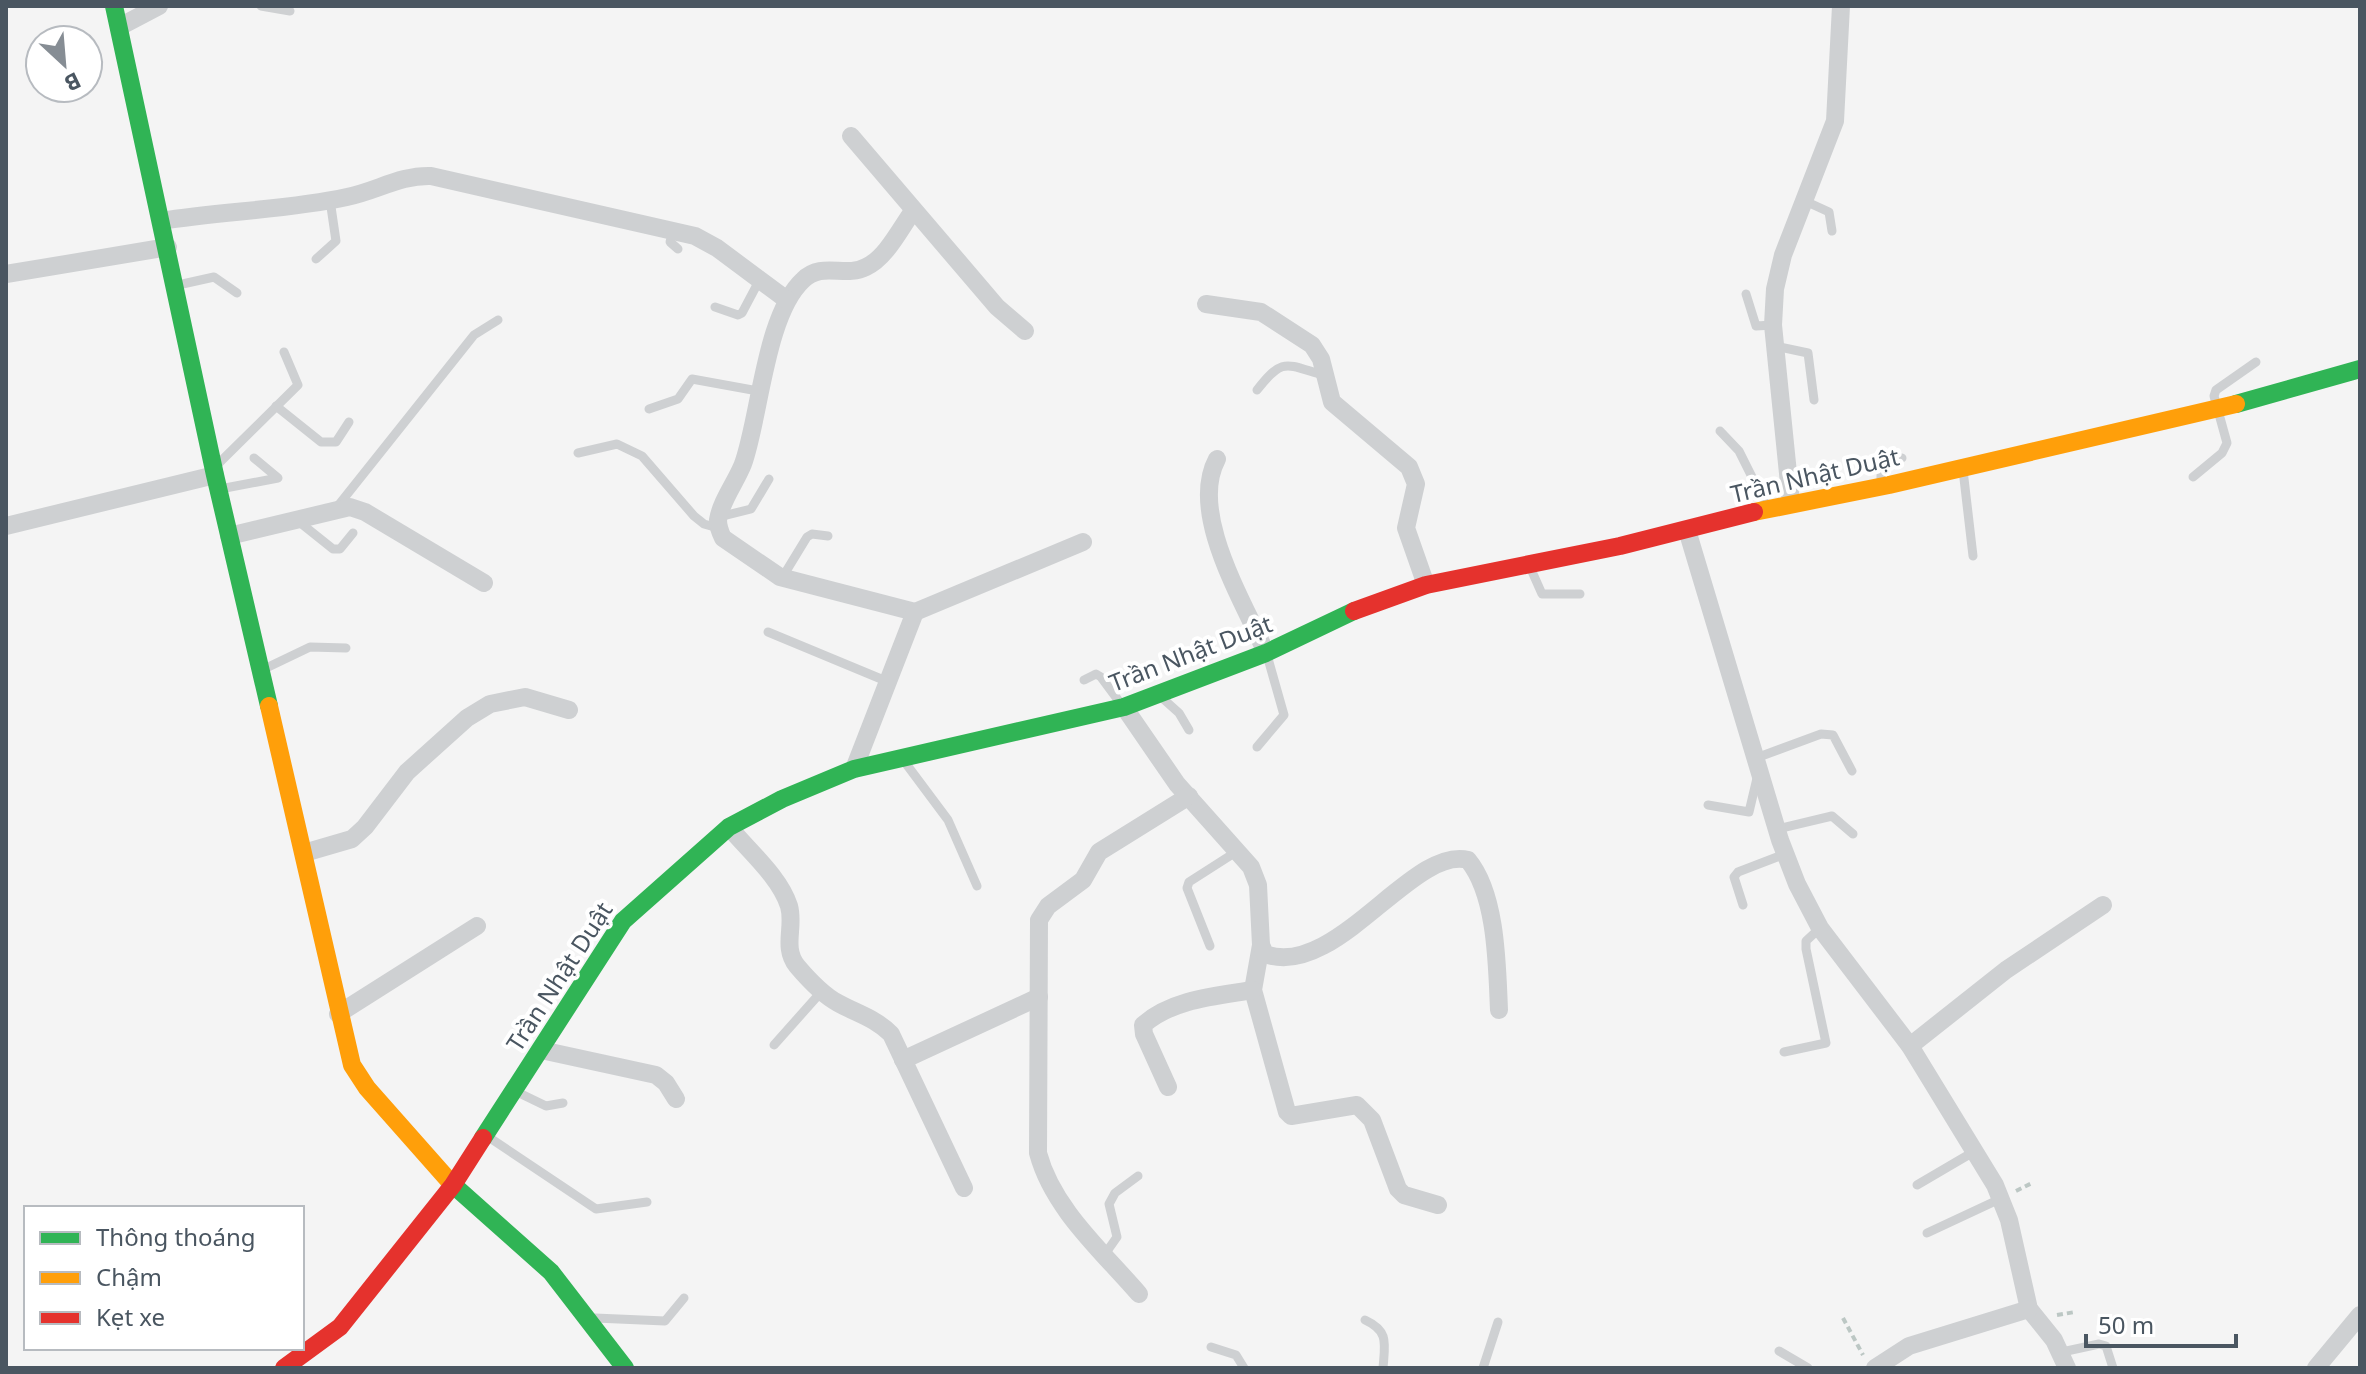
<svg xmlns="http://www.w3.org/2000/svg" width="2366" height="1374" font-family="'Noto Sans',sans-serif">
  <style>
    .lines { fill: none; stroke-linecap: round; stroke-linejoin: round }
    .path { stroke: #bcc7c4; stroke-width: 4; stroke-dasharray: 6 4; stroke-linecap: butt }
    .lane { stroke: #ced0d2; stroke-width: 9 }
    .street { stroke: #ced0d2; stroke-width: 18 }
    .fast { stroke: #30b455; stroke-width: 18 }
    .slow { stroke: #ff9f0a; stroke-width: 18 }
    .jam { stroke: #e5322d; stroke-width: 18 }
    .labels { text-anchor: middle; stroke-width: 8; stroke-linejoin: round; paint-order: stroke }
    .street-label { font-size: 24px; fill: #4a5661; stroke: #fff }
  </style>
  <rect width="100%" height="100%" fill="#f4f4f4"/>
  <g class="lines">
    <g class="path">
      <path d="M2016 1191 2032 1183"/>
      <path d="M2057 1315 2075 1312"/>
      <path d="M1843 1318 1863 1355"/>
    </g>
    <g class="lane">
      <path d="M261 6 290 11"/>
      <path d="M1805 201 1829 212 1832 231"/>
      <path d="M673 230 670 242 678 249"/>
      <path d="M316 259 336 241 330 200"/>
      <path d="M178 285 214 277 237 293"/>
      <path d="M1746 294 1756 326 1773 325"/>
      <path d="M715 307 738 315 742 313 760 279"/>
      <path d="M1775 346 1808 353 1814 400"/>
      <path d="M1257 390C1283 357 1285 364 1323 375"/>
      <path d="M276 406 321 442H336L349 422"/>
      <path d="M649 409 678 399 692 379 758 391"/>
      <path d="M1720 431 1739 451 1767 507"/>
      <path d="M578 453 617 444 642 456 694 516 704 524 718 528"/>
      <path d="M218 464 298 385 284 352"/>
      <path d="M1963 470 1973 556"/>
      <path d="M2193 477 2222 453 2227 443 2214 396 2216 390 2256 362"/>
      <path d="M1881 484V457L1902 458"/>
      <path d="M220 489 278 478 254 458"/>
      <path d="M337 507 474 335 498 320"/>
      <path d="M719 517 751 509 769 479"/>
      <path d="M298 521 333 549H340L353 533"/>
      <path d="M1530 567 1542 594H1580"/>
      <path d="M782 578 807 537 812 534 828 536"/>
      <path d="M768 632 886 681"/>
      <path d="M262 670 310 647 346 648"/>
      <path d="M1084 680 1096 674 1101 677 1121 704"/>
      <path d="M1160 696 1179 713 1189 730"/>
      <path d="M1257 747 1284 715 1267 655"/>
      <path d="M1756 758 1821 734 1833 735 1852 771"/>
      <path d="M904 761 948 820 977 886"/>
      <path d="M1708 805 1749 812 1758 774"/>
      <path d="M1777 829 1832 816 1853 834"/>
      <path d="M1743 905 1734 877 1738 872 1785 854"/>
      <path d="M1210 946 1187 888 1189 882 1239 850"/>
      <path d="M774 1045 822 991"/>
      <path d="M1784 1052 1826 1043 1806 949V941L1820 928"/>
      <path d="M515 1091 546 1106 563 1103"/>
      <path d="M487 1136 596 1209 647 1202"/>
      <path d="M1917 1185 1975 1151"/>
      <path d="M1927 1233 2002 1198"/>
      <path d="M1105 1254 1117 1237 1109 1204 1115 1193 1138 1176"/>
      <path d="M595 1318 665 1321 684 1298"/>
      <path d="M1365 1320C1389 1331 1385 1343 1383 1368"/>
      <path d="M1211 1347 1236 1355 1244 1368"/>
      <path d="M1779 1351 1808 1368"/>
      <path d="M2062 1352 2099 1344 2106 1346 2113 1368"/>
      <path d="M1483 1368 1498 1322"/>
    </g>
    <g class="street">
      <path d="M119 27 159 6"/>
      <path d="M851 136 997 307 1025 331"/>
      <path d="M913 211C900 229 886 258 866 267 845 278 822 261 803 280 765 315 760 417 743 464 736 482 721 501 718 520 718 527 720 532 723 538L780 577 915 612 1083 542"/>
      <path d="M161 221C223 211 287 210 347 197 377 191 400 175 431 176L695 236 717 248 787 300"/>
      <path d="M6 274 168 247"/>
      <path d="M1206 304 1261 312 1312 345 1321 359 1332 402 1409 467 1416 484 1406 528 1426 585"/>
      <path d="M1217 459C1188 513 1244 602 1266 653"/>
      <path d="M1791 503 1773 325 1775 289 1783 255 1835 121 1841 6"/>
      <path d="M6 526 215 475"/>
      <path d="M1687 530 1780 840 1797 884 1820 928 1910 1046 1995 1185 2009 1220 2029 1309 2054 1340 2067 1368"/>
      <path d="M229 536 350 507 365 512 484 583"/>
      <path d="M1124 707 1177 784 1251 867 1258 885 1261 945 1253 990 1287 1112 1291 1116 1357 1105 1372 1120 1398 1189 1404 1195 1438 1205"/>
      <path d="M854 769 915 612"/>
      <path d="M729 827C748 850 780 877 789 906 795 927 782 947 797 966 808 979 823 995 838 1003 858 1014 875 1018 891 1034L964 1188"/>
      <path d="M304 853 352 839 365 827 407 772 467 718 490 704 525 697 569 710"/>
      <path d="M1261 945 1265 954C1335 980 1413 845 1468 860 1497 895 1497 967 1499 1010"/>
      <path d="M338 1014 477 926"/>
      <path d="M1910 1046 2006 970 2103 905"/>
      <path d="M541 1050 656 1075 666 1083 676 1099"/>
      <path d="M903 1060 1039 997"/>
      <path d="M1168 1087 1144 1034 1143 1025C1172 999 1217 996 1253 990"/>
      <path d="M1139 1294C1102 1251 1053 1209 1038 1153L1039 920 1048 906 1083 880 1099 852 1189 796"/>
      <path d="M1875 1368 1909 1346 2029 1309"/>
      <path d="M2316 1368 2360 1315"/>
    </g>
    <g class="fast">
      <path d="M114 6 215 475 269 706"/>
      <path d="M2236 404 2360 369"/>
      <path d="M483 1138 623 921 729 827 782 799 854 769 1124 707 1266 653 1354 611"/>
      <path d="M451 1183 551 1272 625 1368"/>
    </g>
    <g class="slow">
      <path d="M1754 512 1889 485 2236 404"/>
      <path d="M269 706 352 1065 367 1088 451 1183"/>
    </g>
    <g class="jam">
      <path d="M1354 611 1426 585 1620 546 1754 512"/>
      <path d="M284 1368 340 1327 453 1185 483 1138"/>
    </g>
  </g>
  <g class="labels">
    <g class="street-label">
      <text transform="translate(1815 476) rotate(-13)" y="8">Trần Nhật Duật</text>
      <text transform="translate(1191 654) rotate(-21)" y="8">Trần Nhật Duật</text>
      <text transform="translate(560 977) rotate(-57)" y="8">Trần Nhật Duật</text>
    </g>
  </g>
  <rect width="2366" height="1374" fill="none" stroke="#4a5661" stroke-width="16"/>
  <rect x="24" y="1206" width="280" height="144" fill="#ffffff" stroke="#b7bbc0" stroke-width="2"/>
  <rect x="40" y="1232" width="40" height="12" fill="#30b455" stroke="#b7bbc0" stroke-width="2"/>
  <text x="96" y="1246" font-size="24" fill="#4a5661">Thông thoáng</text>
  <rect x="40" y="1272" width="40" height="12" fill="#ff9f0a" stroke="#b7bbc0" stroke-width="2"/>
  <text x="96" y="1286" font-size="24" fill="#4a5661">Chậm</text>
  <rect x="40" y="1312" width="40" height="12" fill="#e5322d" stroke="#b7bbc0" stroke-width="2"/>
  <text x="96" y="1326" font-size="24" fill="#4a5661">Kẹt xe</text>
  <g transform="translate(64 64) rotate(154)"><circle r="38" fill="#ffffff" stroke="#b7bbc0" stroke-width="2"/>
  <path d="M0-6L14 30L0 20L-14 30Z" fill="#868d94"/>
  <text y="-12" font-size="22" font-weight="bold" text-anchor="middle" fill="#4a5661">B</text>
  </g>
  <path d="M2086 1334v12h150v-12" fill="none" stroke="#4a5661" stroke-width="4"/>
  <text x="2098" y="1334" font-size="24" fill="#4a5661" stroke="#ffffff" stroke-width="6" paint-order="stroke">50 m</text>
</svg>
